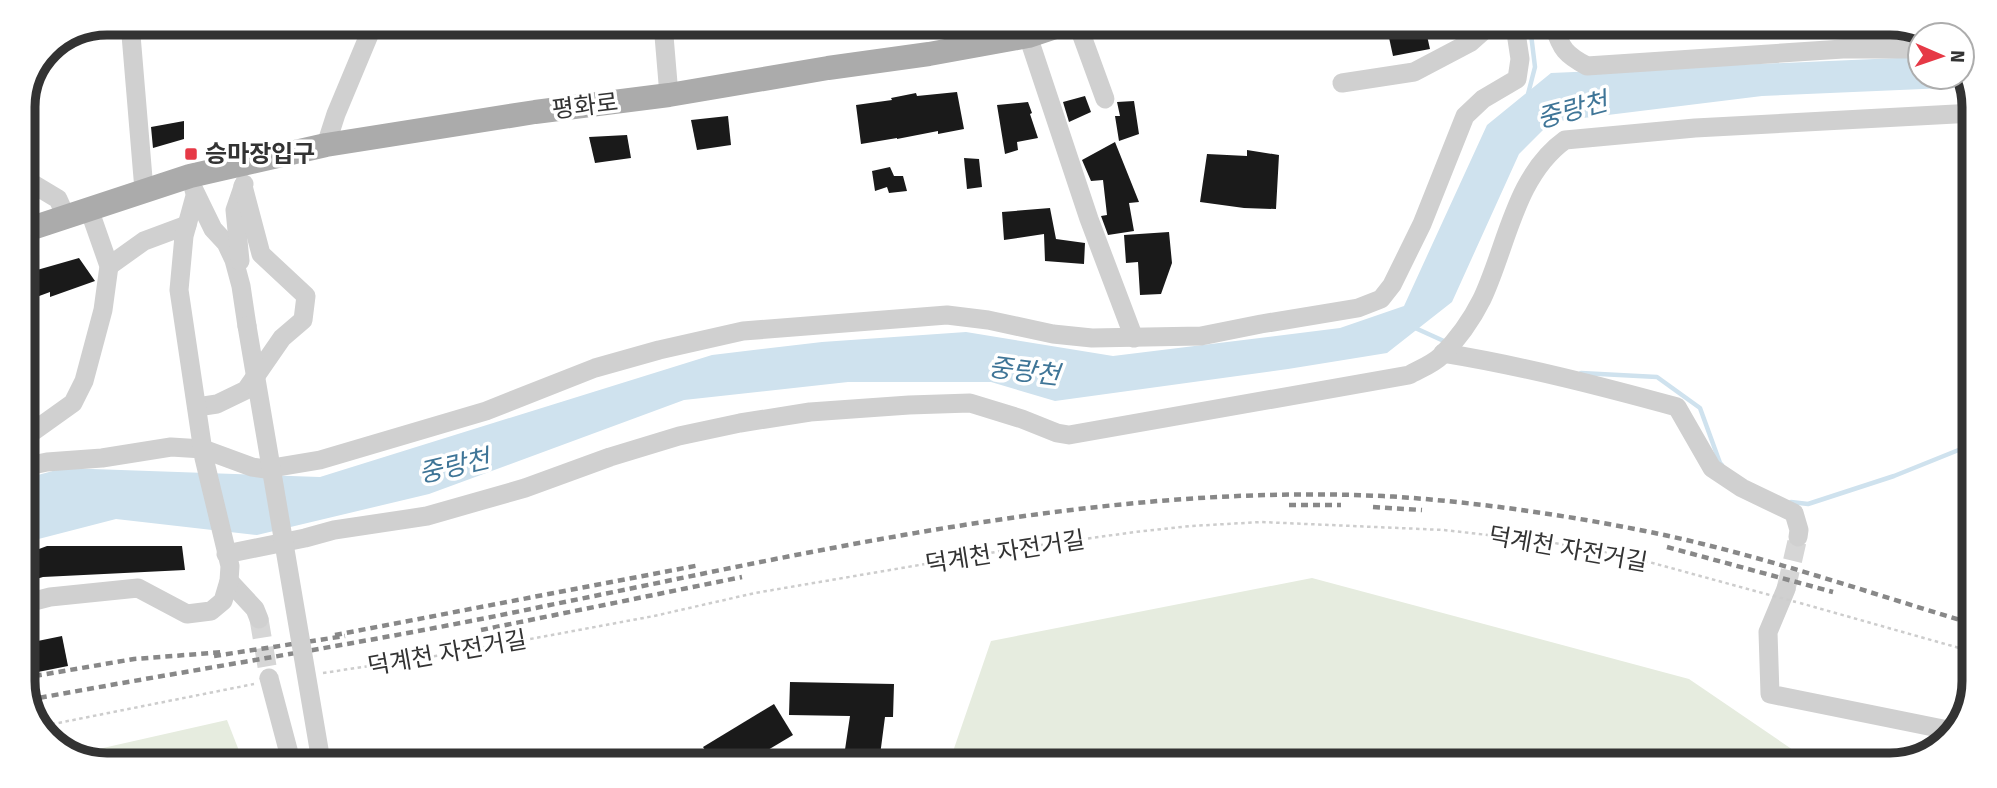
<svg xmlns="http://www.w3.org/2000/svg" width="1997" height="788" font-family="'Fira Sans','Noto Sans KR',sans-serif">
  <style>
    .green { fill: #e6ecdf }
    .water { fill: #cfe2ee }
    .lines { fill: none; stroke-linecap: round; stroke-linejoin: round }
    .stream { stroke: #cfe2ee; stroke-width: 4.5 }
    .building { fill: #1a1a1a }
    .minor-tunnel { stroke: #d6d6d6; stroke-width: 19; stroke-dasharray: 19 10; stroke-linecap: butt }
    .path { stroke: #cdcdcd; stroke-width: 2.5; stroke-dasharray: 3.5 3.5; stroke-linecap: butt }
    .minor { stroke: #d0d0d0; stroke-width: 19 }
    .major { stroke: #ababab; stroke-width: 24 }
    .rail { stroke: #888; stroke-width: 4.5; stroke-dasharray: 7 5; stroke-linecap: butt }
    .path-bridge { stroke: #cdcdcd; stroke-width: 2.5; stroke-dasharray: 3.5 3.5; stroke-linecap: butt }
    .minor-bridge { stroke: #d0d0d0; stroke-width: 19 }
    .poi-dot { fill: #e63946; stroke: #fff; stroke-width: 2.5 }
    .labels { text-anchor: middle; stroke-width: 7; stroke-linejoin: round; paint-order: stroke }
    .street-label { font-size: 24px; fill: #333; stroke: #fff }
    .poi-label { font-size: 24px; font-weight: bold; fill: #333; stroke: #fff; text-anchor: start }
    .water-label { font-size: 26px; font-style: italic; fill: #3f7597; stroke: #fff }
    .rim { fill: none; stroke: #333; stroke-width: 9 }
  </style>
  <rect width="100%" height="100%" fill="#fff"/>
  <g class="green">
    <path d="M1312 578 1689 679 1815 765 949 763 991 641Z"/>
    <path d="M227 720 243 761H79L72 755Z"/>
  </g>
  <path class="water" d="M1920 57V77H1962V69L1969 87 1762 96 1551 122 1519 154 1452 302 1387 353 1288 369 1055 401 991 382H848L684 400 429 494 257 535 116 519 23 543V479L64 468 320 477 712 355 822 342 966 332 1113 356 1340 328 1404 306 1487 125 1551 73Z"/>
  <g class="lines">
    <g class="stream">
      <path d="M1528 94 1535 67 1530 26"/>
      <path d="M1413 327 1446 342"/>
      <path d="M1581 373 1657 377 1700 408 1720 463 1722 465"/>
      <path d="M1791 502 1808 504 1894 476 1971 445"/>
    </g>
  </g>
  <g class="building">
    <path d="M107 23H118L119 36 71 42 70 38Z"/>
    <path d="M1425 27 1430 49 1393 56 1388 33Z"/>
    <path d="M957 92 964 129 938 134V131L897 139V138L861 144 856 105 892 100 891 98 916 93 917 96Z"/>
    <path d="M1085 96 1091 112 1069 122 1063 102Z"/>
    <path d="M1134 101 1139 134 1119 141 1115 116H1120L1117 102Z"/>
    <path d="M1028 102 1032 113 1030 114 1038 138 1017 142 1018 150 1005 154 997 105Z"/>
    <path d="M728 116 731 145 697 150 691 120Z"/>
    <path d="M184 121V139L153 148 151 127Z"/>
    <path d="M627 135 631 158 595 163 589 137Z"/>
    <path d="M1115 142 1139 202 1129 203 1134 231 1108 235 1101 216 1107 215 1103 180 1091 181 1082 160Z"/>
    <path d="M1247 150 1279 155 1276 209 1244 208 1200 202 1207 154 1247 156Z"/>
    <path d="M964 158 979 159 982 187 967 189Z"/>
    <path d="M890 167 894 176H903L907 191 889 193 887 187 875 191 872 171Z"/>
    <path d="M1050 208 1056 239 1085 243 1084 264 1045 261 1044 234 1004 240 1002 212Z"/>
    <path d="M1169 232 1172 263 1161 294 1140 295 1138 262 1126 263 1124 235Z"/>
    <path d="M79 258 95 281 50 297V292L23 302V274Z"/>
    <path d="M47 546H182L185 570 43 577 23 583V555Z"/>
    <path d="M62 636 68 666 23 675V644Z"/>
    <path d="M790 682 894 684 893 717H885L879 763H843L850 716 789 715Z"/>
    <path d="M774 704 793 735 748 762H713L703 747Z"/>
  </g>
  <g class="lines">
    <g class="minor-tunnel">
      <path d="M1786 589 1798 537"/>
      <path d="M259 619 269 678"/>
    </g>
    <g class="path">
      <path d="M1800 603 1970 651"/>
      <path d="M323 673 455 653 654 616 755 593 1019 548 1135 532 1191 526 1261 522 1444 530 1549 542 1627 556 1766 594"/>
      <path d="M38 727 254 684"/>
    </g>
    <g class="minor">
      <path d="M130 23 144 190"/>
      <path d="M663 24 669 95"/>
      <path d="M1078 25 1105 99"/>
      <path d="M1554 26C1561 49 1566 55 1587 66L1843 49H1920"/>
      <path d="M1028 36 1089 219 1134 338"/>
      <path d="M1342 83 1414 72 1471 42 1489 26"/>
      <path d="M326 145 336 114 374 23"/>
      <path d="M23 178 58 199 66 217"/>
      <path d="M194 190 213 229 226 243 234 260 241 286 247 326"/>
      <path d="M240 261 235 210 244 184"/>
      <path d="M109 266 144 241 187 225"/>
      <path d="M1443 353C1523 366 1600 386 1677 407L1712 468 1742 488 1794 513 1799 530 1798 537"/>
      <path d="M197 407 217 404 246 390 282 338 303 320 306 296 261 254 243 186"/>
      <path d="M23 435 31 433 73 403 84 381 103 310 109 266 89 209"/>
      <path d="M1968 437 1972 436"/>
      <path d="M23 467 47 462 102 458 171 447 203 449 252 467 266 469 320 460 486 411 595 368 659 350 743 331 947 315 988 320 1053 334 1092 338 1201 336 1261 324 1358 308 1381 299 1392 285 1422 224 1465 116 1483 99 1517 79 1520 59 1515 26"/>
      <path d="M226 554 305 538 334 530 427 516 525 488 610 457 679 436 740 423 810 412 909 405 970 403 1022 419 1057 433 1069 435 1409 375C1420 369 1433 364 1441 356 1457 340 1472 319 1482 299 1507 246 1515 176 1565 140L1695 128 1974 113"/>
      <path d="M229 581 255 609 259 619"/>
      <path d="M1786 589 1768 632 1770 694 1953 731"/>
      <path d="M23 604 50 597 138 588 187 614 211 611 223 601 229 581 230 566 204 458 179 290 184 236 195 196"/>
      <path d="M269 678 291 761"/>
    </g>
    <path class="major" d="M23 231 190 176 326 145 535 112 669 95 828 68 929 54 1028 36 1061 25"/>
    <g class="rail">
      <path d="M1289 505H1341"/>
      <path d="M1373 507 1422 510"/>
      <path d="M1667 547 1833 592"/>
      <path d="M481 630 742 577"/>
      <path d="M335 635 700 565"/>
      <path d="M214 656 345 636"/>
      <path d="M23 678 134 659 224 652"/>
      <path d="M28 700C200 668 374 642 545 606 823 550 1114 480 1400 497 1482 503 1565 515 1645 531 1755 553 1863 591 1970 623"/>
    </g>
    <path class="path-bridge" d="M1766 594 1796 602"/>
    <path class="minor-bridge" d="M247 326 321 761"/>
  </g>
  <rect class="poi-dot" x="184" y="147" width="14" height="14" rx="3.5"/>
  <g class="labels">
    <g class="street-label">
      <text transform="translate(585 106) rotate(-7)" y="8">평화로</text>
      <text transform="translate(1568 549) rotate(10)" y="8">덕계천 자전거길</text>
      <text transform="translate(1005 552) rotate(-9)" y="8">덕계천 자전거길</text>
      <text transform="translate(447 653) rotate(-10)" y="8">덕계천 자전거길</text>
    </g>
    <g class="poi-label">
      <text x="205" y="162">승마장입구</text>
    </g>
    <g class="water-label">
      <text transform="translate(1572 110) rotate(-15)" y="9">중랑천</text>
      <text transform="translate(1024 371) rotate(7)" y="9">중랑천</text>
      <text transform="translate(454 466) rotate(-13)" y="9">중랑천</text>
    </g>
  </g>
  <path d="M0 0H1997V788H0ZM107 35H1890A72 72 0 0 1 1962 107V681A72 72 0 0 1 1890 753H107A72 72 0 0 1 35 681V107A72 72 0 0 1 107 35Z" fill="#fff" fill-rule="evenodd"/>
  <path class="rim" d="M107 35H1890A72 72 0 0 1 1962 107V681A72 72 0 0 1 1890 753H107A72 72 0 0 1 35 681V107A72 72 0 0 1 107 35Z"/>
  <g transform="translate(1941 56) rotate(92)"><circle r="33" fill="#ffffff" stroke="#adadad" stroke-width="2"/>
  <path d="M0-5L12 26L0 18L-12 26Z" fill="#e63946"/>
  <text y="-10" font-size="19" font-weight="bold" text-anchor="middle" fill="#333333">N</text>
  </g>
</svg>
